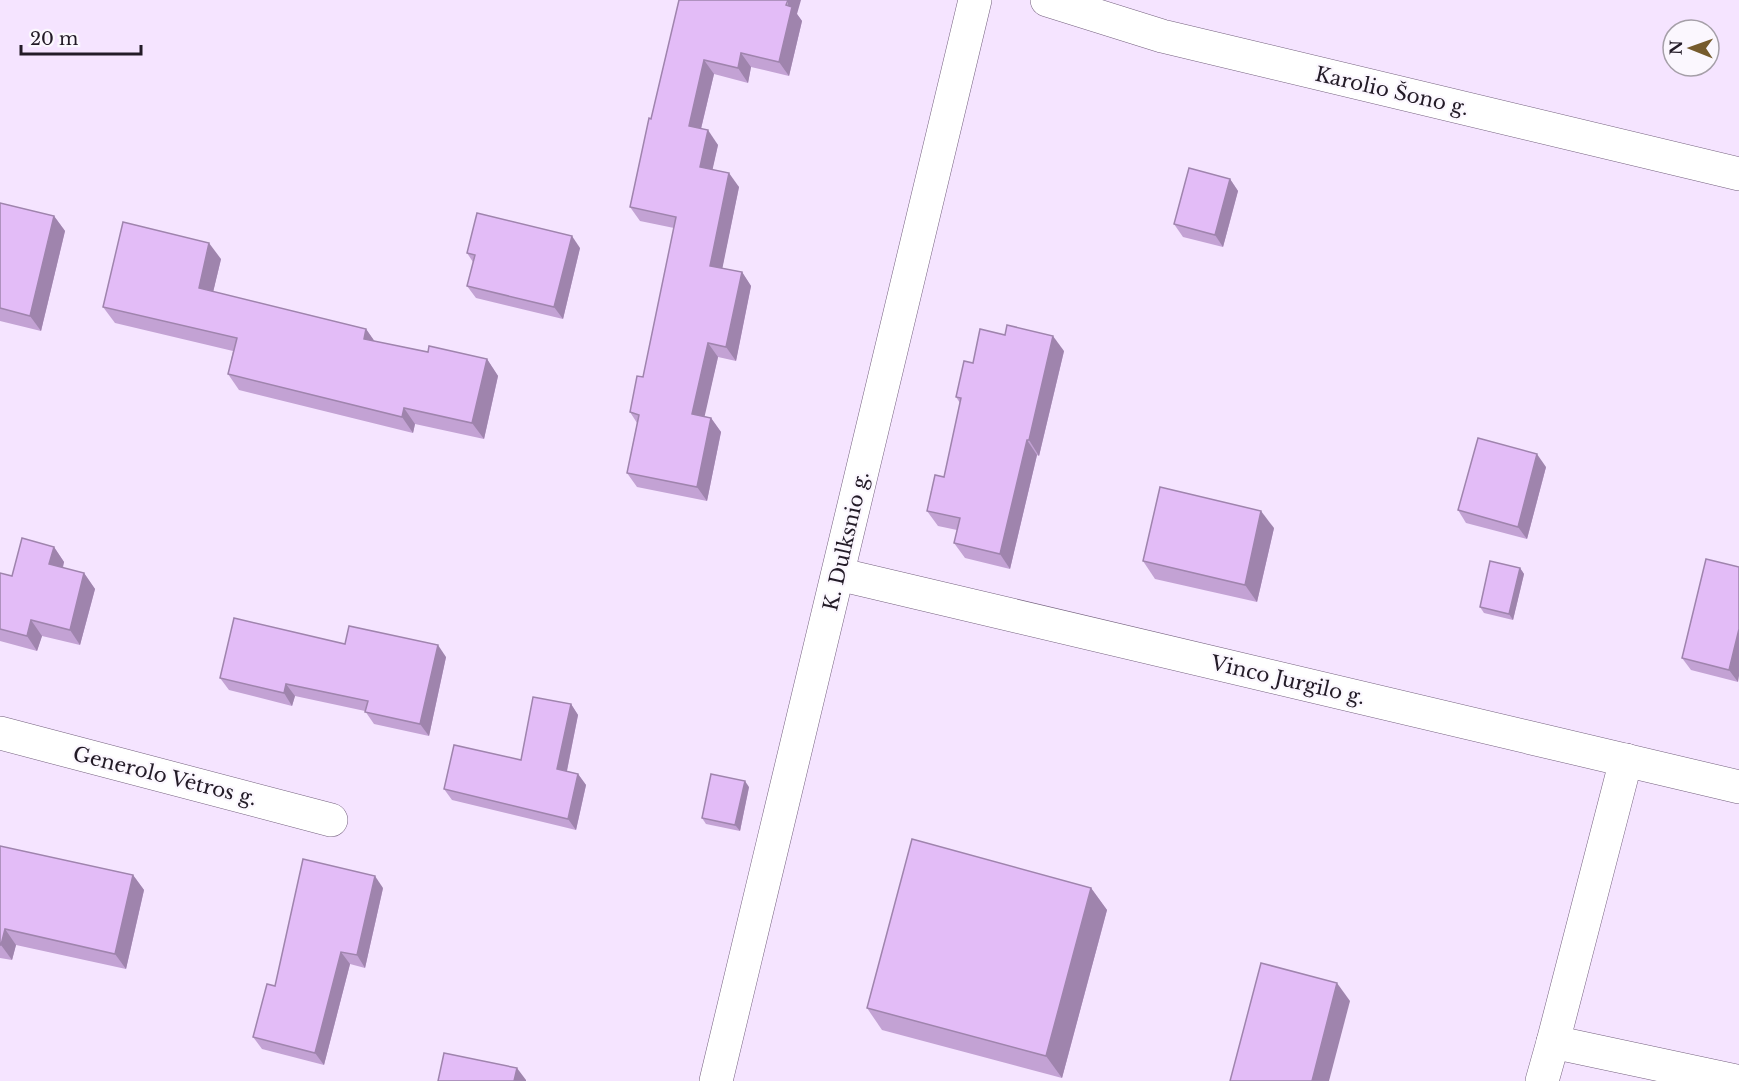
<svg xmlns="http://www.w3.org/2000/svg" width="1739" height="1081" font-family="'Libre Baskerville',serif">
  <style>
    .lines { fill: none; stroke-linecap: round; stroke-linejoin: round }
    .minor-casing { stroke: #74617e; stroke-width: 34 }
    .minor { stroke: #fff; stroke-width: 33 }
    .wall { fill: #c3a2d4 }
    .shaded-wall { fill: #9f84ad }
    .building { fill: #e3bcf7; stroke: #9f84ad; stroke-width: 1.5 }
    .labels { text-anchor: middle; stroke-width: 4.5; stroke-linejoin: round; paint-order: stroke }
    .street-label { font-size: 20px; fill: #231b27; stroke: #fbf7fe }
  </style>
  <rect width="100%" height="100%" fill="#f5e4ff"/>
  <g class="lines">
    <defs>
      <g id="minor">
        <path d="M1047 0 1162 36 1739 174"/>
        <path d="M838 574 1739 787"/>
        <path d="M0 733 331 820"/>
        <path d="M1553 1042 1626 760"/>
        <path d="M716 1081 975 0"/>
        <path d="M1542 1081 1553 1042 1736 1081"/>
      </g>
    </defs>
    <use href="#minor" class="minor-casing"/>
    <use href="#minor" class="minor"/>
  </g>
  <g class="wall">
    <path d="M679 0 797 14 802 21 789 76 751 67 748 83 714 74 701 129 718 145 712 170 739 187 722 268 742 272 751 286 736 361 718 357 704 416 711 418 721 432 707 501 637 487 627 473 637 423 630 412 643 377 674 228 640 221 630 207Z"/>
    <path d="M1230 179 1238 191 1223 247 1183 237 1174 224Z"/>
    <path d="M0 203 54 216 65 231 41 331 0 321Z"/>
    <path d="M580 248 563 319 476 298 467 286 473 262 467 253Z"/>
    <path d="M221 259 213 292 366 329 374 341 428 352 487 359 498 376 484 439 415 424 413 433 239 390 228 374 233 351 115 323 103 307Z"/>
    <path d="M1064 351 1039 456 1037 455 1010 569 965 558 954 543 957 530 938 526 927 511 944 477 960 403 956 397 973 363Z"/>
    <path d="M1546 467 1527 539 1466 523 1458 510Z"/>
    <path d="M1274 528 1257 602 1155 579 1143 561Z"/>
    <path d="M54 547 64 562 63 568 84 573 95 589 80 645 42 636 37 651 0 641V573L12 576Z"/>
    <path d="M1706 559 1738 682 1691 670 1682 658Z"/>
    <path d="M1520 568 1524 574 1513 620 1484 613 1480 607Z"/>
    <path d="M345 644 446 657 429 736 374 724 365 711 295 696 292 706 229 690 220 678Z"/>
    <path d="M571 704 578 715 567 771 578 774 586 785 576 830 452 800 444 789 521 760Z"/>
    <path d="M749 787 740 831 706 824 702 818Z"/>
    <path d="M0 846 133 875 144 890 126 969 16 945 12 960 0 958Z"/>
    <path d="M383 888 365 968 350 964 324 1065 262 1049 253 1037 275 986Z"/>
    <path d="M1091 888 1107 910 1062 1078 882 1030 867 1008Z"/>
  </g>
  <g class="shaded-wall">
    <path d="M788 0H801L797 14 802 21 789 76 779 62Z"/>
    <path d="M741 53 751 67 748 83 738 68Z"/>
    <path d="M704 60 714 74 698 141 689 126Z"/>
    <path d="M708 130 718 145 710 181 700 167Z"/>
    <path d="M729 173 739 187 720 280 710 266Z"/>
    <path d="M1230 179 1238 191 1223 247 1215 235Z"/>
    <path d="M54 216 65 231 41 331 30 316Z"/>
    <path d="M572 236 580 248 563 319 554 307Z"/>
    <path d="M209 243 221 259 210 305 199 288Z"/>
    <path d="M742 272 751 286 736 361 726 347Z"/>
    <path d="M366 329 378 346 364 339Z"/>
    <path d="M1053 336 1064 351 1039 456 1029 440Z"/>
    <path d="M708 343 718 357 702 428 692 414Z"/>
    <path d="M487 359 498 376 484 439 472 423Z"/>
    <path d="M404 408 415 424 413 433 402 417Z"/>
    <path d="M711 418 721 432 707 501 697 487Z"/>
    <path d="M1027 440 1037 455 1010 569 1000 554Z"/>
    <path d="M1537 454 1546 467 1527 539 1518 527Z"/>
    <path d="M1261 511 1274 528 1257 602 1245 585Z"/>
    <path d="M54 547 64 562 59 580 49 564Z"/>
    <path d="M1520 568 1524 574 1513 620 1509 614Z"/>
    <path d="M84 573 95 589 80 645 70 630Z"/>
    <path d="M31 620 42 636 37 651 27 636Z"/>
    <path d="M1739 629V676L1738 682 1729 670Z"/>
    <path d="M438 645 446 657 429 736 420 724Z"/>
    <path d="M286 684 295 696 292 706 284 693Z"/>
    <path d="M571 704 578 715 565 780 557 769Z"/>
    <path d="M578 774 586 785 576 830 568 819Z"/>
    <path d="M745 781 749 787 740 831 735 825Z"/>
    <path d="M133 875 144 890 126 969 115 954Z"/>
    <path d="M375 876 383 888 365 968 357 955Z"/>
    <path d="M1091 888 1107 910 1062 1078 1046 1056Z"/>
    <path d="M5 929 16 945 12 960 1 945Z"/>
    <path d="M341 952 350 964 324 1065 315 1053Z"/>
    <path d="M1337 983 1350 1001 1329 1081H1312Z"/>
    <path d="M517 1068 526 1080V1081H514Z"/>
  </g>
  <g class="building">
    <path d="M679 0H788L786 5 792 7 779 62 741 53 738 68 704 60 689 126 708 130 700 167 729 173 710 266 742 272 726 347 708 343 692 414 711 418 697 487 627 473 639 415 630 412 637 376 643 377 676 217 630 207 649 118 651 119Z"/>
    <path d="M1189 168 1230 179 1215 235 1174 224Z"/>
    <path d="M0 203 54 216 30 316 0 308Z"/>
    <path d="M477 213 572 236 554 307 467 286 475 255 467 253Z"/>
    <path d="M123 222 209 243 199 288 366 329 364 339 428 352 429 346 487 359 472 423 404 408 402 417 228 374 237 338 103 307Z"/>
    <path d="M1007 325 1053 336 1029 440H1027L1000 554 954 543 960 518 927 511 935 475 944 477 961 398 956 397 964 361 973 363 980 329 1005 335Z"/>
    <path d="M1478 438 1537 454 1518 527 1458 510Z"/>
    <path d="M1160 487 1261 511 1245 585 1143 561Z"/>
    <path d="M22 538 54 547 49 564 84 573 70 630 31 620 27 636 0 629V573L12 576Z"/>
    <path d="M1706 559 1739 567V629L1729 670 1682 658Z"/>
    <path d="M1490 561 1520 568 1509 614 1480 607Z"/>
    <path d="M234 618 345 644 349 626 438 645 420 724 365 712 368 701 286 684 284 693 220 678Z"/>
    <path d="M533 697 571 704 557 769 578 774 568 819 444 789 454 745 521 760Z"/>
    <path d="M711 774 745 781 735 825 702 818Z"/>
    <path d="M912 839 1091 888 1046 1056 867 1008Z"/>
    <path d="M0 846 133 875 115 954 5 929 1 945H0Z"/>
    <path d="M303 859 375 876 357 955 341 952 315 1053 253 1037 267 984 275 986Z"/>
    <path d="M1261 963 1337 983 1312 1081H1230Z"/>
    <path d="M444 1053 517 1068 514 1081H438Z"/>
  </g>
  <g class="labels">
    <g class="street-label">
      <text transform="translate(1392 91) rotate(13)" y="7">Karolio Šono g.</text>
      <text transform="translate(846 541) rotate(-77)" y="7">K. Dulksnio g.</text>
      <text transform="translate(1288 680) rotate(13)" y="7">Vinco Jurgilo g.</text>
      <text transform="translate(165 776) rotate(14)" y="7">Generolo Vėtros g.</text>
    </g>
  </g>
  <g transform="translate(1691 48) rotate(271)"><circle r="28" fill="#fbf7fe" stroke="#a59fa8" stroke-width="1.5"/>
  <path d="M0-4.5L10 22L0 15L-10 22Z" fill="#765b2d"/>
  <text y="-9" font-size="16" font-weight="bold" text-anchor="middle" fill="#231b27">N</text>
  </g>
  <path d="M21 45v9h120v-9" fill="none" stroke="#231b27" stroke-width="3"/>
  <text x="30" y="45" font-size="18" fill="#231b27" stroke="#fbf7fe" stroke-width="4.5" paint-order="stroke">20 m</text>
</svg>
